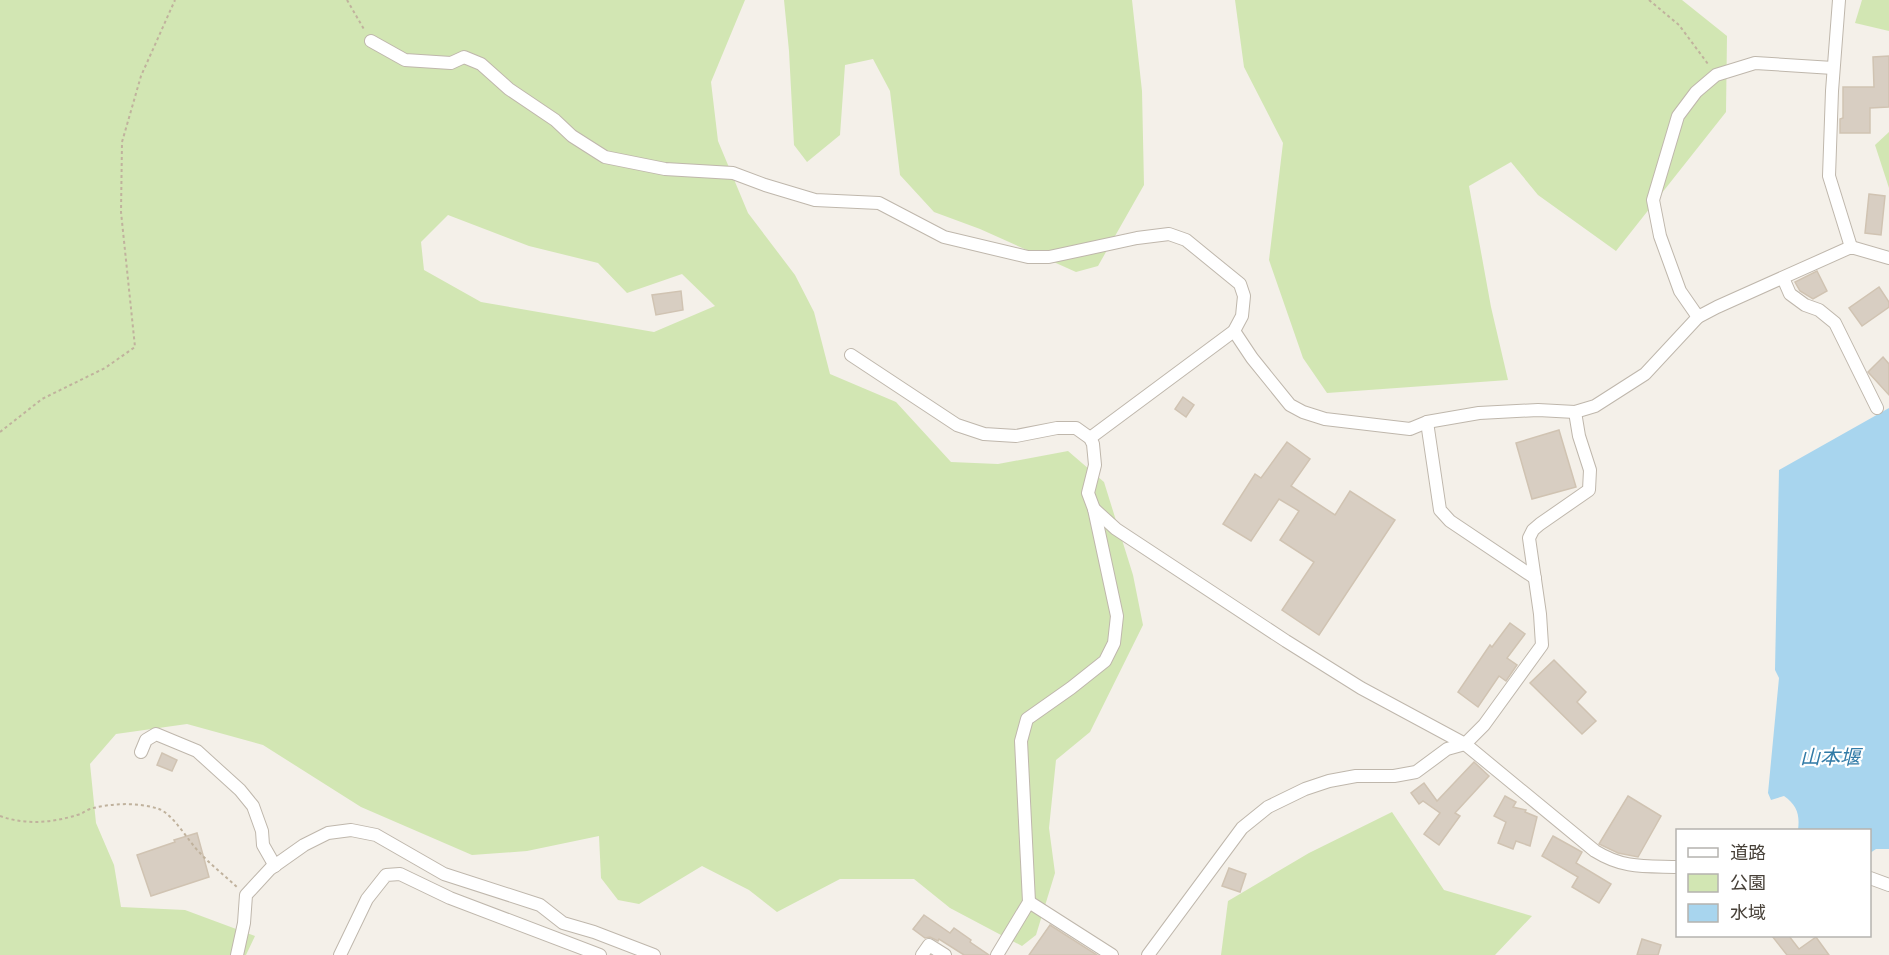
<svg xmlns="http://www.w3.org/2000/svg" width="1889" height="955" font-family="'Open Sans','Noto Sans JP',sans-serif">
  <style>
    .green { fill: #d2e6b3; fill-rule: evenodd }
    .water { fill: #a8d5ee }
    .building { fill: #d8cec2; stroke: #d0c3b2; stroke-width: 1.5 }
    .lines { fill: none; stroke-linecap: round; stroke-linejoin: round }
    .minor-casing { stroke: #bfb7ac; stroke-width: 14 }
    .path { stroke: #c0b29d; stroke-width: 2; stroke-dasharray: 3 3; stroke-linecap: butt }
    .minor { stroke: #fff; stroke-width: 12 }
    .labels { text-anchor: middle; stroke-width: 4.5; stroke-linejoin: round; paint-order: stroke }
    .water-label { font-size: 20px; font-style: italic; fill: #327ba7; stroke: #fff }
  </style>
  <rect width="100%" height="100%" fill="#f4f0e9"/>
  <g class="green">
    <path d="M0 0H745L711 82 718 141 748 213 795 275 814 312 830 374 896 402 951 462 998 464 1068 451 1104 482 1133 575 1143 625 1090 732 1056 760 1049 828 1055 873 1036 935 1022 946 950 908 914 879H840L777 912 749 890 702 866 639 904 618 900 601 878 599 836 527 851 472 855 361 807 263 745 187 724 116 734 90 764 96 823 114 865 121 907 185 910 255 936 246 955H0ZM448 215 529 246 598 263 627 293 682 274 715 306 654 332 481 302 424 270 421 242Z"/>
    <path d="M784 0H1132L1142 91 1144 185 1098 266 1076 272 980 229 934 212 900 175 890 91 873 59 845 65 840 135 807 162 794 145 789 51Z"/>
    <path d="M1235 0H1682L1727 36 1726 112 1616 251 1538 195 1511 162 1469 186 1491 307 1508 380 1327 393 1303 358 1269 260 1283 143 1244 67Z"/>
    <path d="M1862 0H1889V31L1855 23Z"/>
    <path d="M1889 132V188L1875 145Z"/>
    <path d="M1392 812 1444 890 1532 916 1495 955H1221L1228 901 1309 853Z"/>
  </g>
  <path class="water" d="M1889 408V849H1876L1870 853V830H1798C1800 815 1797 805 1784 796L1771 800 1768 793 1779 678 1775 670 1779 470Z"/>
  <g class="building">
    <path d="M1889 56V107L1870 108V133H1840V119L1843 118V87H1874L1873 57Z"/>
    <path d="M1869 194 1885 196 1881 235 1865 233Z"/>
    <path d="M1817 271 1827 291 1813 299 1800 291 1795 282Z"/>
    <path d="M1879 287 1889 302V307L1862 326 1849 308Z"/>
    <path d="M681 291 683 310 656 315 652 295Z"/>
    <path d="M1883 357 1889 364V395L1868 372Z"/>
    <path d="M1183 397 1194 405 1186 417 1175 409Z"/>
    <path d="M1559 430 1576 487 1532 499 1516 443Z"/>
    <path d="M1287 442 1310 459 1291 486 1335 515 1350 491 1395 520 1319 635 1282 610 1314 562 1280 540 1299 511 1279 499 1251 541 1223 524 1255 474 1261 478Z"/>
    <path d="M1510 623 1525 634 1507 658 1517 665 1506 681 1499 676 1478 707 1458 692 1490 645 1492 647Z"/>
    <path d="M1554 660 1586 692 1577 702 1596 721 1582 734 1530 683Z"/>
    <path d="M162 753 177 760 172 771 157 765Z"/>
    <path d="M1474 762 1489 776 1455 813 1460 816 1439 845 1424 834 1440 813 1423 801 1419 804 1411 793 1424 783 1437 801Z"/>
    <path d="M1505 796 1516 802 1513 807 1526 810 1525 812 1537 817 1530 846 1516 841 1513 849 1498 843 1506 822 1494 816Z"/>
    <path d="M1628 796 1661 816 1638 857 1618 853 1599 844Z"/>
    <path d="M197 833 209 877 151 896 137 855 175 842 174 840Z"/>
    <path d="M1553 836 1582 852 1576 863 1611 884 1599 903 1572 887 1578 877 1542 856Z"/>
    <path d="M1229 868 1246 874 1240 892 1222 886Z"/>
    <path d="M924 915 950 933 954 928 971 940 970 942 989 955H964L939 939 938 941 930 937 925 938 913 929Z"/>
    <path d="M1050 925 1097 955H1029Z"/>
    <path d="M1772 936H1789L1799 949 1816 937 1829 955H1787Z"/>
    <path d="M1642 939 1661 945 1658 955H1637Z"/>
  </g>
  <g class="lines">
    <defs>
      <g id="minor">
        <path d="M1839 0 1832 91 1829 176 1851 247"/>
        <path d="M371 41 405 60 451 63 464 57 481 64 509 89 555 120 572 136 605 157 665 169 733 173 765 185 815 200 879 203 944 237 1028 257H1049L1137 238 1169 234 1186 240 1240 284 1244 296 1242 316 1234 331 1090 438"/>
        <path d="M1783 278 1790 294 1805 305 1819 310 1835 323 1877 408"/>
        <path d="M1698 317 1680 291 1660 236 1653 200 1678 116 1696 92 1716 75 1755 63 1833 68"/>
        <path d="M1234 331 1252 358 1290 405 1303 412 1325 419 1410 429 1427 422 1479 413 1538 410 1575 412 1595 406 1645 374 1698 317 1717 307 1851 247 1889 258"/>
        <path d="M851 355 957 425 984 434 1016 436 1057 428H1076L1090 438 1093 444 1095 465 1088 493 1094 509 1117 616 1114 643 1105 661 1071 688 1027 719 1021 741 1029 902 997 955"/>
        <path d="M1427 422 1440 510 1450 521 1535 578"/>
        <path d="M1094 509 1116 529 1286 641 1361 688 1465 744 1595 851C1624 869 1645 866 1678 867"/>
        <path d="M141 752 146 740 156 734 197 751 240 790 253 806 262 831 263 845 275 866"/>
        <path d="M1870 878 1889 885"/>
        <path d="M1029 902 1112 955"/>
        <path d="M237 955 244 923 246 895 270 869 304 845 328 833 351 830 376 835 444 874 540 905 563 923 594 932 654 955"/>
        <path d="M340 955 367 899 386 875 400 874 450 898 600 955"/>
        <path d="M922 955 929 945 945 955"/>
        <path d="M1148 955 1242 828 1268 807 1305 789 1329 781 1356 776H1394L1416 772 1447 749 1465 744 1484 725 1542 645 1540 614 1529 538 1533 530 1540 524 1589 490 1590 470 1579 436 1575 412"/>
      </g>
    </defs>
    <use href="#minor" class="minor-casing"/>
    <g class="path">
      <path d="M347 0 365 31"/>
      <path d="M1649 0 1679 25 1708 64"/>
      <path d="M0 432 42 399 105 368 135 347 121 212 122 142 141 76 175 0"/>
      <path d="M0 816C25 825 52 823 77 815 82 814 85 811 90 809 110 803 139 802 159 809 174 815 188 841 200 853 211 865 225 876 237 887"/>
    </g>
    <use href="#minor" class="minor"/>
  </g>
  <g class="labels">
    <g class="water-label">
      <text x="1830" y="764">山本堰</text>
    </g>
  </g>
  <rect x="1676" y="829" width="195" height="108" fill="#ffffff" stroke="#b5b3af" stroke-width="1.5"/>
  <rect x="1688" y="848" width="30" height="9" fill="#ffffff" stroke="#b5b3af" stroke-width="1.5"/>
  <text x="1730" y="859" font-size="18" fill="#474038">道路</text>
  <rect x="1688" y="874" width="30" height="18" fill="#d2e6b3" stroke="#b5b3af" stroke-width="1.5"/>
  <text x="1730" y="889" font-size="18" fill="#474038">公園</text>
  <rect x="1688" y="904" width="30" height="18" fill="#a8d5ee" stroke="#b5b3af" stroke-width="1.5"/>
  <text x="1730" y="919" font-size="18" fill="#474038">水域</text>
</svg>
